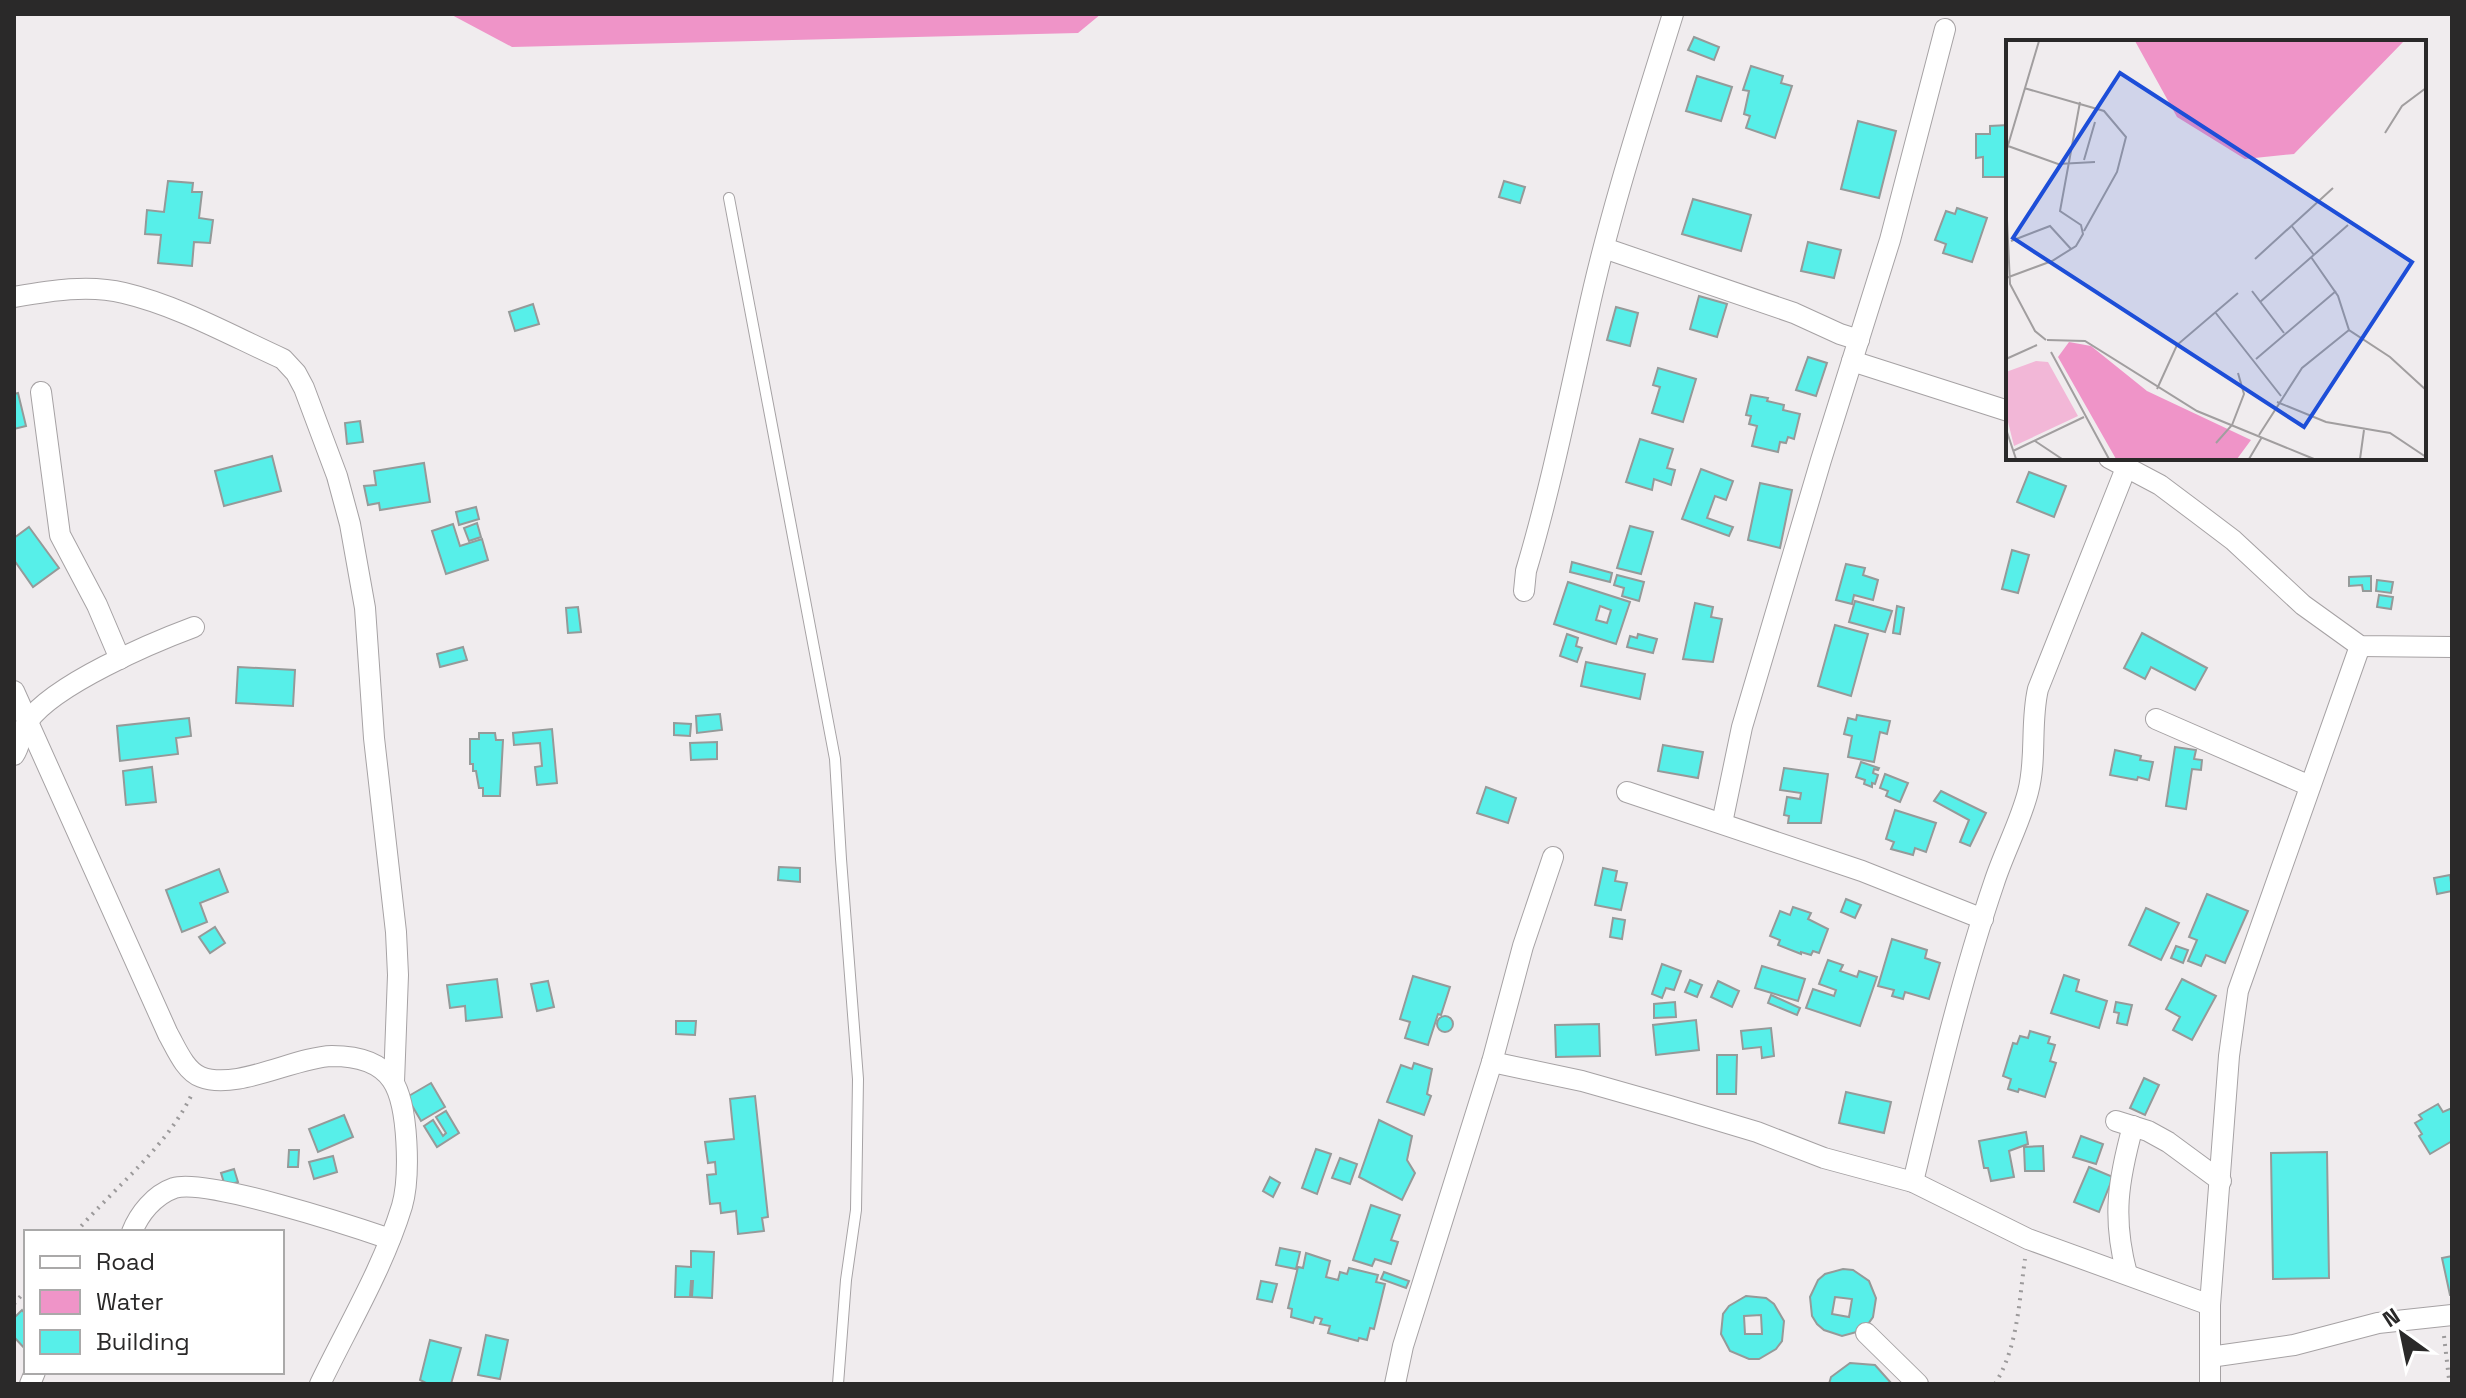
<svg xmlns="http://www.w3.org/2000/svg" width="2466" height="1398" font-family="'Space Grotesk',sans-serif">
  <style>
    .water { fill: #ef94c8 }
    .building { fill: #57efe9; stroke: #959a99; stroke-width: 2; fill-rule: evenodd }
    .lines { fill: none; stroke-linecap: round; stroke-linejoin: round }
    .lane-casing { stroke: #a6a2a4; stroke-width: 12 }
    .street-casing { stroke: #a6a2a4; stroke-width: 22 }
    .path { stroke: #9c9a9b; stroke-width: 4; stroke-dasharray: 2 6; stroke-linecap: butt }
    .lane { stroke: #fff; stroke-width: 10 }
    .street { stroke: #fff; stroke-width: 20 }
    .inset-road { fill: none; stroke: #a19e9f; stroke-width: 2 }
    .view { fill: #1d4ed8; fill-opacity: 0.15; stroke: #1d4ed8; stroke-width: 4 }
    .inset-edge { fill: none; stroke: #2a2929; stroke-width: 4 }
  </style>
  <rect width="100%" height="100%" fill="#f0ecee"/>
  <path class="water" d="M450 14H1101L1078 33 512 47Z"/>
  <g class="building">
    <path d="M1694 37 1719 47 1714 60 1688 50Z"/>
    <path d="M1751 66 1783 76 1781 83 1792 86 1775 138 1746 128 1750 116 1744 114 1749 91 1743 90Z"/>
    <path d="M1697 76 1732 87 1721 121 1686 111Z"/>
    <path d="M1858 121 1896 131 1879 198 1841 189Z"/>
    <path d="M2008 125V177H1983V157L1976 158V134H1990V126Z"/>
    <path d="M168 181 193 183 192 192H202L199 218 213 220 210 243 194 242 192 266 158 263 161 235 145 234 147 210 164 212Z"/>
    <path d="M1504 181 1525 187 1520 203 1499 197Z"/>
    <path d="M1693 199 1751 215 1741 251 1682 234Z"/>
    <path d="M1957 208 1987 218 1972 262 1943 253 1946 244 1935 240 1946 211 1955 214Z"/>
    <path d="M1808 242 1841 250 1834 278 1801 271Z"/>
    <path d="M1699 296 1727 304 1717 337 1690 329Z"/>
    <path d="M533 304 539 324 515 331 509 312Z"/>
    <path d="M1616 307 1638 313 1630 346 1607 340Z"/>
    <path d="M1808 357 1827 363 1816 396 1796 390Z"/>
    <path d="M1658 368 1696 379 1683 422 1652 413 1660 387 1653 385Z"/>
    <path d="M18 393 26 426 14 429V394Z"/>
    <path d="M1751 395 1768 398 1767 401 1784 405 1783 410 1800 414 1794 439 1788 437 1786 443 1780 442 1778 452 1752 446 1757 426 1749 424 1751 416 1746 415Z"/>
    <path d="M360 421 363 442 347 444 345 423Z"/>
    <path d="M1640 439 1673 449 1667 468 1675 470 1671 485 1654 479 1652 490 1626 482Z"/>
    <path d="M272 456 281 491 224 506 215 471Z"/>
    <path d="M424 463 430 502 380 510 379 503 368 505 364 486 376 485 374 471Z"/>
    <path d="M1701 469 1733 481 1726 500 1715 496 1707 518 1733 527 1729 536 1682 519Z"/>
    <path d="M2029 472 2066 486 2054 517 2017 502Z"/>
    <path d="M1760 483 1792 490 1780 548 1748 540Z"/>
    <path d="M476 507 479 519 459 525 456 512Z"/>
    <path d="M477 523 481 537 469 541 464 528Z"/>
    <path d="M453 524 460 546 482 539 488 560 446 574 432 531Z"/>
    <path d="M1630 526 1653 532 1641 574 1617 568Z"/>
    <path d="M29 527 59 568 33 587 14 560V538Z"/>
    <path d="M2012 550 2029 555 2018 593 2002 589Z"/>
    <path d="M1572 562 1612 573 1610 582 1570 572Z"/>
    <path d="M1846 564 1865 568 1863 575 1878 580 1873 600 1854 595 1852 604 1836 600Z"/>
    <path d="M1617 575 1644 582 1639 601 1622 596 1624 588 1614 585Z"/>
    <path d="M2371 576V591H2363L2362 585 2349 586V577Z"/>
    <path d="M2377 580 2393 582 2391 593 2376 591Z"/>
    <path d="M1568 582 1630 602 1616 644 1554 624ZM1600 606 1611 610 1607 623 1596 620Z"/>
    <path d="M2379 595 2393 597 2391 609 2377 607Z"/>
    <path d="M1855 601 1892 611 1885 632 1849 622Z"/>
    <path d="M1695 603 1713 607 1711 617 1722 619 1713 662 1683 659Z"/>
    <path d="M1897 606 1904 608 1900 634 1893 633Z"/>
    <path d="M578 607 581 632 568 633 566 608Z"/>
    <path d="M1835 625 1868 634 1851 696 1818 686Z"/>
    <path d="M2142 633 2207 668 2195 690 2151 667 2145 679 2124 668Z"/>
    <path d="M1567 634 1578 638 1576 646 1582 648 1577 662 1560 656Z"/>
    <path d="M1638 634 1657 639 1653 653 1627 647 1630 636 1637 638Z"/>
    <path d="M463 647 467 660 440 667 437 654Z"/>
    <path d="M1586 662 1645 674 1640 699 1581 686Z"/>
    <path d="M238 667 295 670 293 706 236 703Z"/>
    <path d="M720 714 722 730 697 733 696 716Z"/>
    <path d="M1857 715 1890 721 1887 734 1880 732 1874 762 1848 757 1852 736 1844 734 1848 718 1856 720Z"/>
    <path d="M189 718 191 736 176 738 178 754 120 761 117 726Z"/>
    <path d="M674 723 691 724 690 736 674 735Z"/>
    <path d="M552 729 557 783 537 785 535 767 542 766 540 743 514 745 513 733Z"/>
    <path d="M479 733H495L496 740H503L500 796H483V788H479L476 771H473V764H470V739H479Z"/>
    <path d="M717 742V759L691 760 690 743Z"/>
    <path d="M1663 745 1703 752 1698 778 1658 771Z"/>
    <path d="M2175 747 2196 750 2194 759 2202 760 2201 770 2192 769 2186 809 2166 806Z"/>
    <path d="M2115 750 2141 756 2140 760 2153 762 2149 780 2138 777 2137 780 2110 775Z"/>
    <path d="M1861 762 1879 768 1878 770 1874 769 1873 773 1878 775 1875 784 1872 783V787L1864 784 1865 780 1856 777Z"/>
    <path d="M152 767 156 802 126 805 123 771Z"/>
    <path d="M1784 768 1828 774 1821 823H1788L1789 816 1784 815 1787 797 1800 799 1801 793 1780 790Z"/>
    <path d="M1885 774 1908 783 1900 802 1886 796 1888 791 1880 788Z"/>
    <path d="M1486 787 1516 798 1508 823 1477 813Z"/>
    <path d="M1941 791 1986 813 1970 846 1960 842 1969 820 1934 801Z"/>
    <path d="M1895 810 1936 823 1926 852 1915 848 1913 855 1891 849 1894 842 1886 839Z"/>
    <path d="M779 867 800 868V882L778 880Z"/>
    <path d="M1603 868 1617 871 1615 881 1627 883 1621 910 1595 905Z"/>
    <path d="M219 869 228 892 200 903 207 922 182 932 166 890Z"/>
    <path d="M2450 875 2452 891 2437 894 2434 878Z"/>
    <path d="M2207 894 2248 911 2225 963 2206 955 2201 966 2188 961 2197 940 2189 937Z"/>
    <path d="M1846 899 1861 905 1855 918 1841 912Z"/>
    <path d="M1793 907 1811 913 1808 919 1828 929 1819 953 1813 951 1811 955 1801 952V954L1778 945 1780 940 1770 936 1780 911 1790 915Z"/>
    <path d="M2146 908 2179 923 2161 960 2129 945Z"/>
    <path d="M1613 918 1625 920 1622 939 1610 937Z"/>
    <path d="M215 927 225 943 210 953 199 937Z"/>
    <path d="M1892 939 1927 950 1925 958 1940 963 1929 999 1905 992 1903 999 1892 996 1894 990 1878 986Z"/>
    <path d="M2176 946 2188 950 2183 963 2171 958Z"/>
    <path d="M1828 960 1843 965 1840 971 1857 977 1859 971 1877 977 1860 1026 1806 1008 1813 989 1834 996 1836 990 1819 984Z"/>
    <path d="M1662 964 1681 971 1674 990 1666 988 1662 998 1652 994Z"/>
    <path d="M1762 966 1805 979 1798 1001 1755 988Z"/>
    <path d="M2064 975 2079 980 2076 991 2107 1001 2099 1028 2051 1013Z"/>
    <path d="M1413 976 1450 987 1441 1015 1438 1014 1428 1045 1405 1038 1410 1022 1400 1019Z"/>
    <path d="M497 979 502 1017 466 1021 465 1006 450 1008 447 985Z"/>
    <path d="M2182 979 2216 996 2192 1040 2173 1030 2180 1017 2166 1009Z"/>
    <path d="M1690 980 1702 985 1697 997 1685 992Z"/>
    <path d="M548 981 554 1007 537 1011 531 984Z"/>
    <path d="M1718 981 1739 991 1732 1007 1711 997Z"/>
    <path d="M1771 995 1800 1008 1797 1015 1768 1003Z"/>
    <path d="M1675 1002 1676 1017 1654 1018V1004Z"/>
    <path d="M2116 1002 2132 1005 2127 1025 2117 1023 2119 1013 2114 1012Z"/>
    <circle cx="1445" cy="1024" r="8"/>
    <path d="M1696 1020 1699 1050 1656 1055 1653 1025Z"/>
    <path d="M676 1021H696L695 1035 676 1034Z"/>
    <path d="M1599 1024 1600 1056 1556 1057 1555 1025Z"/>
    <path d="M1771 1028 1774 1056 1762 1058 1761 1047 1743 1049 1741 1031Z"/>
    <path d="M2030 1031 2050 1037 2048 1043 2055 1045 2050 1061 2056 1063 2045 1097 2019 1089 2018 1092 2008 1089 2011 1079 2003 1076 2013 1043 2017 1044 2020 1036 2028 1038Z"/>
    <path d="M1717 1055H1737L1736 1094H1717Z"/>
    <path d="M1414 1063 1432 1069 1427 1094 1431 1096 1424 1115 1387 1102 1401 1065 1412 1069Z"/>
    <path d="M2144 1078 2159 1085 2145 1115 2130 1108Z"/>
    <path d="M431 1083 445 1107 421 1121 407 1097Z"/>
    <path d="M1846 1092 1891 1102 1884 1133 1839 1123Z"/>
    <path d="M755 1096 768 1217 762 1218 764 1231 738 1234 736 1211 721 1213 720 1203 710 1204 707 1175 716 1174 715 1162 708 1163 705 1142 734 1139 730 1099Z"/>
    <path d="M2438 1104 2443 1112 2452 1108V1141L2430 1154 2419 1136 2422 1134 2415 1123 2422 1119 2419 1115Z"/>
    <path d="M446 1111 459 1133 437 1147 424 1126 433 1120 443 1136 446 1133 436 1117Z"/>
    <path d="M344 1115 353 1137 318 1152 309 1129Z"/>
    <path d="M1379 1120 1412 1136 1407 1160 1415 1173 1402 1200 1359 1177Z"/>
    <path d="M2026 1132 2028 1144 2009 1151 2014 1177 1991 1181 1988 1168H1984L1979 1141Z"/>
    <path d="M2081 1136 2103 1144 2096 1164 2073 1157Z"/>
    <path d="M2043 1146 2044 1171H2025L2024 1147Z"/>
    <path d="M1316 1149 1331 1154 1317 1194 1302 1188Z"/>
    <path d="M289 1150H299L298 1167H288Z"/>
    <path d="M2327 1152 2329 1278 2273 1279 2271 1153Z"/>
    <path d="M333 1156 337 1172 314 1179 309 1162Z"/>
    <path d="M1340 1158 1357 1164 1350 1184 1332 1178Z"/>
    <path d="M2089 1167 2113 1177 2099 1212 2074 1202Z"/>
    <path d="M234 1169 238 1182 225 1186 221 1173Z"/>
    <path d="M1270 1177 1280 1183 1273 1197 1263 1191Z"/>
    <path d="M1371 1205 1400 1215 1391 1240 1398 1242 1391 1264 1375 1259 1372 1266 1353 1260Z"/>
    <path d="M1280 1248 1300 1252 1296 1269 1276 1265Z"/>
    <path d="M691 1251 714 1252 712 1298 692 1297 693 1281H691L690 1297H675L676 1266 691 1267Z"/>
    <path d="M1306 1253 1330 1261 1326 1277 1338 1280 1340 1272 1347 1274 1349 1268 1378 1275 1376 1282 1385 1284 1374 1329 1370 1328 1367 1340 1359 1338 1358 1341 1328 1333 1330 1326 1320 1324 1322 1319 1315 1317 1313 1323 1291 1317 1292 1309 1288 1308 1298 1267 1303 1268Z"/>
    <path d="M2452 1256V1295H2450L2442 1258Z"/>
    <path d="M1843 1269 1853 1270 1869 1281 1876 1298 1873 1317 1868 1324 1860 1331 1842 1336 1824 1330 1817 1324 1812 1316 1810 1297 1818 1280 1825 1274ZM1835 1297 1852 1299 1849 1317 1832 1314Z"/>
    <path d="M1384 1272 1409 1281 1406 1288 1381 1279Z"/>
    <path d="M1261 1281 1277 1284 1272 1302 1257 1299Z"/>
    <path d="M1746 1296 1766 1298 1774 1304 1784 1321 1782 1341 1776 1349 1759 1359H1749L1730 1351 1721 1334 1723 1314 1729 1306ZM1761 1315 1762 1334H1745L1744 1316Z"/>
    <path d="M22 1310 26 1315V1350L14 1337V1318Z"/>
    <path d="M486 1335 508 1340 500 1379 478 1375Z"/>
    <path d="M430 1340 461 1348 451 1384H428L420 1380Z"/>
    <path d="M1850 1363 1875 1365 1892 1384H1829L1831 1377Z"/>
  </g>
  <g class="lines">
    <defs>
      <path id="lane" d="M729 198 835 759 841 859 858 1079 856 1210 846 1280 838 1384"/>
      <g id="street">
        <path d="M1604 248 1794 313 1840 334 1859 340"/>
        <path d="M14 297C49 291 88 284 124 293 179 306 232 336 283 359L296 373 304 388 337 476 350 524 365 608 374 738 396 932 398 975 394 1082"/>
        <path d="M1852 361 2008 411"/>
        <path d="M41 392 60 535 97 605 120 659"/>
        <path d="M2109 458 2160 485 2196 512 2233 540 2303 605 2360 646 2452 647"/>
        <path d="M1524 591 1526 571C1551 487 1568 402 1587 317 1609 215 1642 114 1673 14"/>
        <path d="M14 691 168 1034C176 1048 185 1071 201 1077 236 1091 295 1057 332 1056 354 1056 379 1061 392 1080 409 1105 410 1178 402 1206 383 1268 348 1326 320 1384"/>
        <path d="M2156 719 2310 786"/>
        <path d="M14 755C21 745 21 730 28 721 55 684 151 643 194 627"/>
        <path d="M1627 792 1862 871 1983 919"/>
        <path d="M1722 823 1742 727 1821 460 1890 240 1945 29"/>
        <path d="M1492 1062 1582 1081 1670 1106 1757 1132 1824 1158 1913 1182 2028 1239 2210 1305"/>
        <path d="M2116 1121 2148 1131 2168 1142 2221 1181"/>
        <path d="M1913 1182C1937 1082 1961 980 1994 883 2004 852 2020 823 2028 792 2037 758 2030 723 2038 689L2126 468"/>
        <path d="M132 1232C139 1214 154 1195 174 1188 206 1178 352 1226 390 1239"/>
        <path d="M2127 1274C2112 1218 2118 1181 2133 1126"/>
        <path d="M1866 1333 1918 1384"/>
        <path d="M2210 1357 2294 1345 2378 1323 2452 1315"/>
        <path d="M30 1384 35 1372"/>
        <path d="M1395 1384 1403 1346 1492 1062 1523 946 1553 857"/>
        <path d="M2210 1384V1305L2229 1056 2238 991 2360 646"/>
      </g>
    </defs>
    <use href="#lane" class="lane-casing"/>
    <use href="#street" class="street-casing"/>
    <g class="path">
      <path d="M76 1232C115 1187 166 1148 192 1094"/>
      <path d="M14 1304 26 1290"/>
      <path d="M2444 1336 2449 1379"/>
      <path d="M1995 1384C2018 1347 2019 1301 2025 1259"/>
    </g>
    <use href="#lane" class="lane"/>
    <use href="#street" class="street"/>
  </g>
  <g transform="translate(2006 40)">
    <rect width="420" height="420" fill="#f0ecee"/>
    <path d="M30 321 42 322 72 376 8 406 0 374V332Z" fill="#f2b7d7"/>
    <path d="M129 1H398L288 114 239 119 171 77ZM63 302 85 306 141 351 245 400 231 419H110L52 317Z" fill="#ef94c8"/>
    <path class="inset-road" d="M18 48 98 71 120 97 111 132 78 191M379 93 396 66 420 48M2 106 52 124 89 122M0 112 33 1M78 120 89 82M0 158 4 244 29 291 40 300M285 185 308 215M5 201 44 186 65 209M305 217 332 256 343 290 384 317 420 350M249 219 327 148M0 238 46 221 70 206 77 194 75 185 54 171 74 62M246 251 278 293M254 262 342 185M209 272 275 356M420 273V319M41 300 79 301 191 371 308 419M45 312 103 419M0 319 31 305M250 319 330 251M151 349 171 305 232 253M271 362 320 382 384 393 420 417M0 389 10 419M253 395 296 328 343 290M29 401 56 419M210 403 226 385 238 354 232 333M7 411 78 377M243 419 256 397M354 419 358 390"/>
    <path class="view" d="M114 33 406 222 298 387 7 198Z"/>
    <rect width="420" height="420" class="inset-edge"/>
  </g>
  <rect width="2466" height="1398" fill="none" stroke="#2a2929" stroke-width="32"/>
  <rect x="24" y="1230" width="260" height="144" fill="#ffffff" stroke="#aaa9a9" stroke-width="2"/>
  <rect x="40" y="1256" width="40" height="12" fill="#ffffff" stroke="#aaa9a9" stroke-width="2"/>
  <text x="96" y="1270" font-size="24" fill="#2a2929">Road</text>
  <rect x="40" y="1290" width="40" height="24" fill="#ef94c8" stroke="#aaa9a9" stroke-width="2"/>
  <text x="96" y="1310" font-size="24" fill="#2a2929">Water</text>
  <rect x="40" y="1330" width="40" height="24" fill="#57efe9" stroke="#aaa9a9" stroke-width="2"/>
  <text x="96" y="1350" font-size="24" fill="#2a2929">Building</text>
  <g transform="translate(2402 1334) rotate(327)" stroke="#ffffff" stroke-width="6" paint-order="stroke">
  <path d="M0-6L14 30L0 20L-14 30Z" fill="#2a2929"/>
  <text y="-12" font-size="22" font-weight="bold" text-anchor="middle" fill="#2a2929">N</text>
  </g>
</svg>
